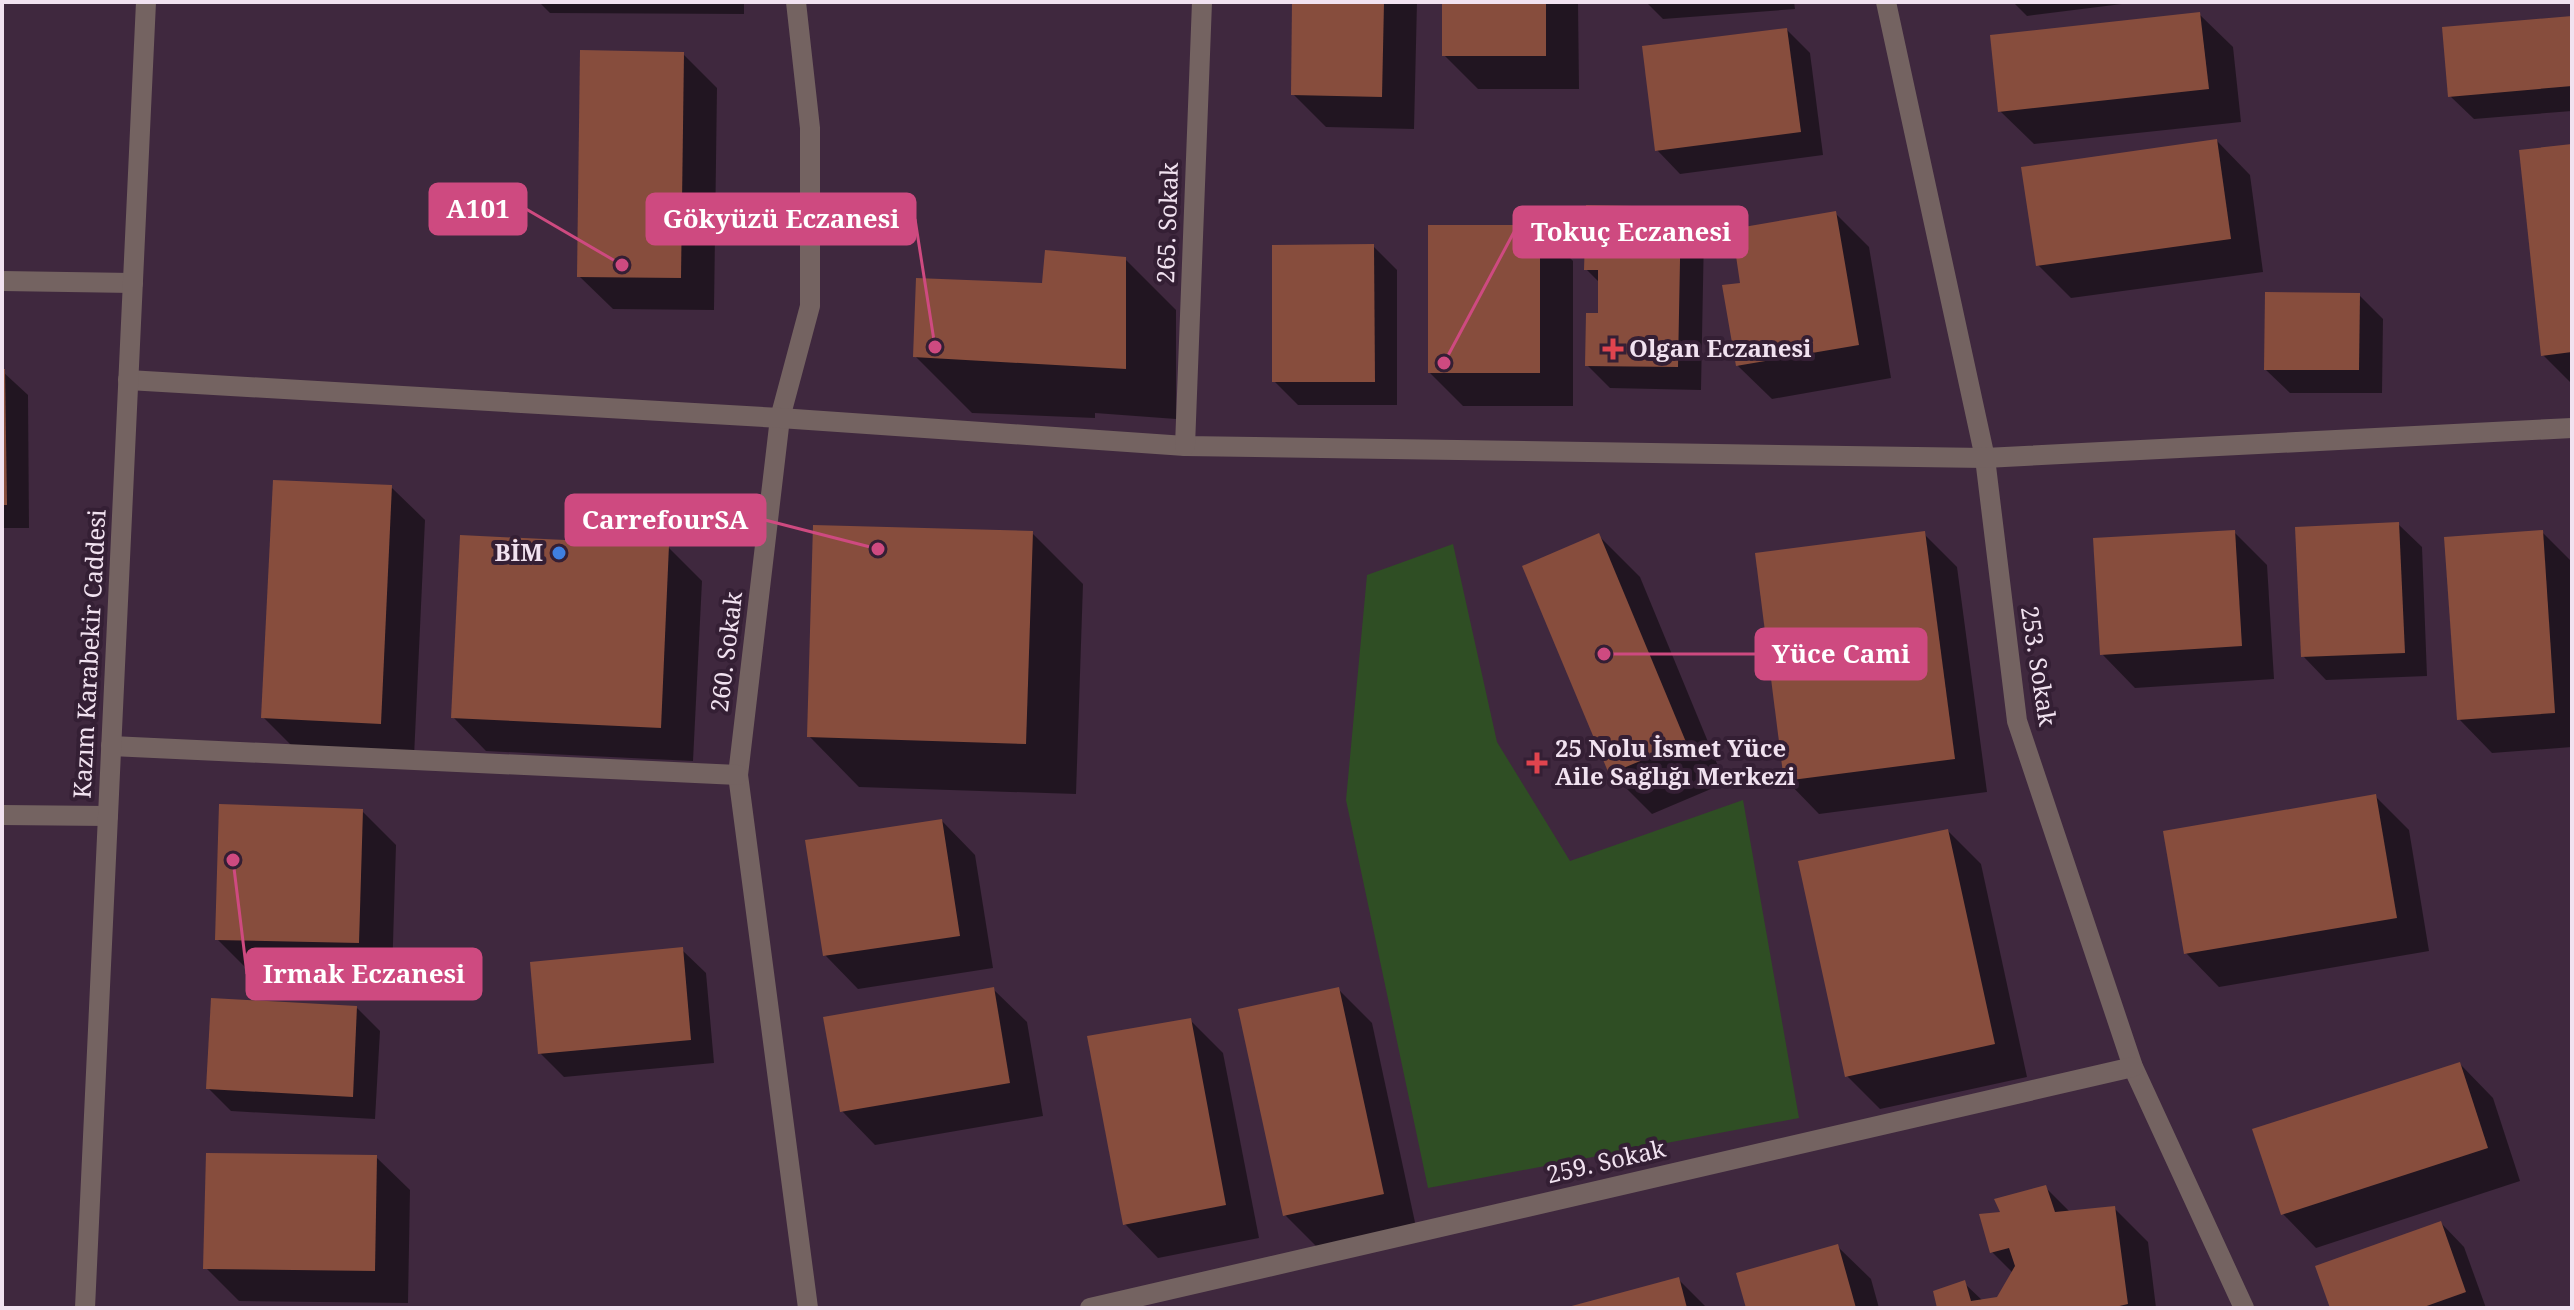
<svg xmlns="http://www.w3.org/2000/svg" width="2574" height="1310" font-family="'Noto Serif',serif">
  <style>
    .green { fill: #2f4e24 }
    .shadow { fill: #0007 }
    .building { fill: #874d3d }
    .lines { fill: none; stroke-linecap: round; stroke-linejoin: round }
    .minor { stroke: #746361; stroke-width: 20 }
    .health-dot { fill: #e0444e; stroke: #341f34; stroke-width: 3 }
    .shop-dot { fill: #3f7fe0; stroke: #341f34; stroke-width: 3 }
    .labels { text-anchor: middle; stroke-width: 8; stroke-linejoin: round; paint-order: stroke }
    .street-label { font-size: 24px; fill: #f1e2f0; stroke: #341f34 }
    .poi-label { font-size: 24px; font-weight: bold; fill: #f1e2f0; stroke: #341f34; text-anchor: start }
    .leader { fill: none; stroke: #ce4a80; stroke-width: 3 }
    .callout-dot { fill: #ce4a80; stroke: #341f34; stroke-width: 3 }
    .callout { fill: #ce4a80; stroke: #ce4a80; stroke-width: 3 }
    .callout-label { font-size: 26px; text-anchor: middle; font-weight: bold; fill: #fff }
  </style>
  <rect width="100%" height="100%" fill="#3f283e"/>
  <path class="green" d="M1453 544 1497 742 1570 861 1743 800 1799 1118 1428 1188 1346 800 1367 575Z"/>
  <g class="shadow">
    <path d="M539 2H744V14L550 13Z"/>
    <path d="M1294 2H1417L1414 129 1326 127 1293 94Z"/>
    <path d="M1444 2H1578L1579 89H1478L1444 55Z"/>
    <path d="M1646 2H1794L1795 9 1663 19Z"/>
    <path d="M2013 2H2138L2027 16Z"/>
    <path d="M2199 14 2233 47 2241 122 2034 144 2000 111Z"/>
    <path d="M2572 18V111L2474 119 2450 96Z"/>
    <path d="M1787 30 1810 53 1823 155 1680 174 1657 150Z"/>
    <path d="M683 54 717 88 714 310 613 309 579 276Z"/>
    <path d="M2217 141 2250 175 2263 272 2071 298 2038 265Z"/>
    <path d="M2572 146V384L2543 355Z"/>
    <path d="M1680 209 1704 233 1701 390 1610 388 1587 365 1600 315V283L1586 269Z"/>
    <path d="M1836 214 1869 247 1891 378 1772 399 1738 366Z"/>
    <path d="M1540 227 1573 261V406H1463L1430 373Z"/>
    <path d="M1373 246 1397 270V405H1298L1274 381Z"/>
    <path d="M1125 259 1176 310V419L1095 413V418L972 413 915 356 1041 284Z"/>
    <path d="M2359 295 2383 319 2382 393H2290L2266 370Z"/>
    <path d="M2 371 28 395 29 528H2Z"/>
    <path d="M391 487 425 520 414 757 297 751 263 717Z"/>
    <path d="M2398 524 2422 547 2427 676 2326 680 2303 656Z"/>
    <path d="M2234 532 2267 565 2274 679 2135 688 2102 654Z"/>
    <path d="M1032 533 1083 584 1076 794 859 787 809 736Z"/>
    <path d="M2543 533 2572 562V747L2492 753 2459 719Z"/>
    <path d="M1924 534 1957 567 1987 792 1819 814 1786 780Z"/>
    <path d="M1599 536 1640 577 1725 783 1652 814 1610 772Z"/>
    <path d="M668 547 702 581 693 761 486 751 453 717Z"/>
    <path d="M2375 796 2409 830 2429 951 2219 987 2186 953Z"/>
    <path d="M362 811 396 845 392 976 250 972 217 939Z"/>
    <path d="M942 821 975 855 993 968 858 989 825 955Z"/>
    <path d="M1948 831 1981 864 2027 1077 1880 1109 1847 1076Z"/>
    <path d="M682 950 706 973 714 1063 564 1077 540 1053Z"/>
    <path d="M993 989 1027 1022 1043 1116 875 1145 842 1111Z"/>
    <path d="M1338 989 1372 1023 1416 1227 1319 1249 1285 1215Z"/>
    <path d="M357 1008 380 1031 375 1119 231 1111 208 1088Z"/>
    <path d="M1190 1020 1223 1053 1259 1238 1158 1258 1125 1224Z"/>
    <path d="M2460 1064 2493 1098 2520 1181 2316 1248 2283 1214Z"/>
    <path d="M376 1157 410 1190 408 1303 239 1301 206 1268Z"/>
    <path d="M2045 1187 2071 1213 2114 1208 2148 1242 2156 1308H1939L1964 1283 1983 1301 1998 1299 2013 1273 1992 1252 2003 1214Z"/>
    <path d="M2441 1223 2464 1247 2486 1308H2332Z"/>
    <path d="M1837 1246 1871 1279 1879 1308H1748Z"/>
    <path d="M1679 1280 1707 1308H1572Z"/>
  </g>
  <g class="building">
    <path d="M1292 2H1384L1382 97 1291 95Z"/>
    <rect x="1442" y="2" width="104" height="54"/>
    <path d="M2200 12 2209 89 1998 112 1990 35Z"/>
    <path d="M2572 16V86L2448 97 2442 27Z"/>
    <path d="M1787 28 1801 132 1655 151 1642 46Z"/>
    <path d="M580 50 684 52 681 278 577 277Z"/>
    <path d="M2217 139 2231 239 2036 266 2021 167Z"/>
    <path d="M2572 144V352L2541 356 2519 150Z"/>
    <path d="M1586 205 1681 207 1678 367 1585 366 1586 313H1598V270H1584Z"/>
    <path d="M1836 211 1859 345 1736 366 1722 285 1740 283 1732 229Z"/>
    <rect x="1428" y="225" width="112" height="148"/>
    <path d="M1374 244 1375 382H1272V245Z"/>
    <path d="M1045 250 1126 257V369L913 357 916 278 1042 283Z"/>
    <path d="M2265 292 2360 293 2359 370H2264Z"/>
    <path d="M2 369H5L7 505H2Z"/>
    <path d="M273 480 392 485 381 724 261 718Z"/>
    <path d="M2399 522 2405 653 2301 657 2295 527Z"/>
    <path d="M813 525 1033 531 1026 744 807 737Z"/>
    <path d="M2235 530 2242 646 2100 655 2093 538Z"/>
    <path d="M2543 530 2555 713 2457 720 2444 537Z"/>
    <path d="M1925 531 1955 759 1784 781 1755 553Z"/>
    <path d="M1599 533 1686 742 1609 774 1522 566Z"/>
    <path d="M460 535 669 545 661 728 451 718Z"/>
    <path d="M2376 794 2397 918 2184 954 2163 831Z"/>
    <path d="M219 804 363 809 359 943 215 940Z"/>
    <path d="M942 819 960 936 823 956 805 840Z"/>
    <path d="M1948 829 1995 1044 1845 1077 1798 861Z"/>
    <path d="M683 947 691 1040 538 1054 530 962Z"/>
    <path d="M994 987 1010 1083 840 1112 823 1017Z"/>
    <path d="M1339 987 1384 1194 1283 1216 1238 1009Z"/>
    <path d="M211 998 357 1006 353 1097 206 1089Z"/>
    <path d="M1191 1018 1226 1205 1123 1225 1087 1036Z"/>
    <path d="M2460 1062 2488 1148 2281 1215 2252 1129Z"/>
    <path d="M206 1153 377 1155 375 1271 203 1269Z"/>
    <path d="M2046 1185 2055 1212 2115 1206 2128 1304 2111 1308H1937L1933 1291 1965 1280 1971 1301 1997 1297 2015 1266 2009 1248 1990 1253 1979 1214 2000 1212 1994 1199Z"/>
    <path d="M2441 1221 2466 1292 2421 1308H2330L2315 1266Z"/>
    <path d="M1838 1244 1856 1308H1746L1736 1273Z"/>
    <path d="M1679 1277 1687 1308H1568V1307Z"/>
  </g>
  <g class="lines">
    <g class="minor">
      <path d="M796 2 810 128V306L780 418 738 775 808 1308"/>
      <path d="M1886 2 1985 458 2017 721 2133 1067 2244 1308"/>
      <path d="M2 281 133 283"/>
      <path d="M128 380 780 418 1185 446 1985 458 2572 428"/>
      <path d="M1185 446 1202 2"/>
      <path d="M111 746 738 775"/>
      <path d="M2 815 108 816"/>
      <path d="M85 1308 146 2"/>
      <path d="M1090 1308 2133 1067"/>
    </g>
  </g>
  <g class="health-dot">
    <path d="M1609 337h8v8h8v8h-8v8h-8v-8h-8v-8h8z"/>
    <path d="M1533 751h8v8h8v8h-8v8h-8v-8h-8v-8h8z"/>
  </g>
  <circle class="shop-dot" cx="559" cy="553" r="8"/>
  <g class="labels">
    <g class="street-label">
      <text transform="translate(1168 223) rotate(-88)" y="8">265. Sokak</text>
      <text transform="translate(727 652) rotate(-83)" y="8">260. Sokak</text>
      <text transform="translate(90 654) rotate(-87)" y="8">Kazım Karabekir Caddesi</text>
      <text transform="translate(2038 666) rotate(81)" y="8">253. Sokak</text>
      <text transform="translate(1606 1162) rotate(-13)" y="8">259. Sokak</text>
    </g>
    <g class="poi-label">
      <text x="1629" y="357">Olgan Eczanesi</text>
      <text x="543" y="561" text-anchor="end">BİM</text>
      <text x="1555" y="757">25 Nolu İsmet Yüce<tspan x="1555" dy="28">Aile Sağlığı Merkezi</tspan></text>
    </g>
  </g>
  <path class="leader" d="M622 265L526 209M935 347L915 219M1444 363L1514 232M878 549L765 520M1604 654L1756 654M233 860L247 974"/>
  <g class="callout-dot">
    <circle cx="622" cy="265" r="8"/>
    <circle cx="935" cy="347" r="8"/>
    <circle cx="1444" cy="363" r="8"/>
    <circle cx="878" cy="549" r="8"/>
    <circle cx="1604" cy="654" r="8"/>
    <circle cx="233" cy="860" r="8"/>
  </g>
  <g class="callout">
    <rect x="430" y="184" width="96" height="50" rx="8"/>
    <rect x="647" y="194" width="268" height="50" rx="8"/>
    <rect x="1514" y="207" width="233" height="50" rx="8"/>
    <rect x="566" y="495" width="199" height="50" rx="8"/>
    <rect x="1756" y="629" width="170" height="50" rx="8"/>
    <rect x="247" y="949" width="234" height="50" rx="8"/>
  </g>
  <g class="callout-label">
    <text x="478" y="218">A101</text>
    <text x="781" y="228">Gökyüzü Eczanesi</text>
    <text x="1631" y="241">Tokuç Eczanesi</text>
    <text x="665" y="529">CarrefourSA</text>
    <text x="1841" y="663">Yüce Cami</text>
    <text x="364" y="983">Irmak Eczanesi</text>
  </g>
  <rect width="2574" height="1310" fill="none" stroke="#f1e2f0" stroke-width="8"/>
</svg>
